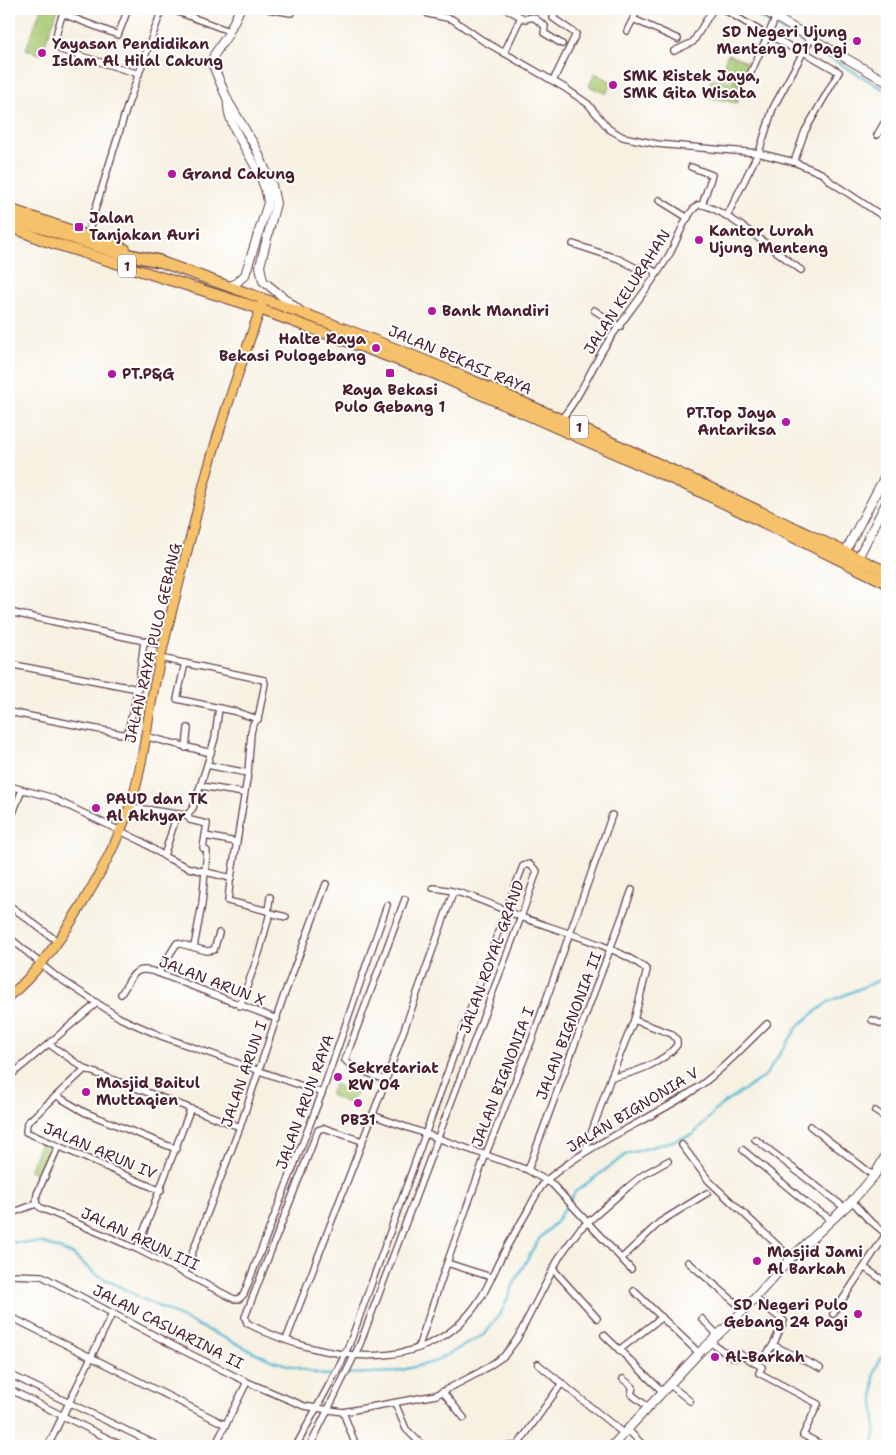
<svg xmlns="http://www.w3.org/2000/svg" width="896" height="1455" font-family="'Shantell Sans',sans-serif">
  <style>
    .pitch { fill: #a9ca73; stroke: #7a744f }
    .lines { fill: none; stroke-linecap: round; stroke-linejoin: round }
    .stream { stroke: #53b8d1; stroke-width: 2.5 }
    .minor-casing { stroke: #643e46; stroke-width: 8 }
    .tertiary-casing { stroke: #643e46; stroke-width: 10 }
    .primary-casing { stroke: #643e46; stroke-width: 11 }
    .trunk-casing { stroke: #643e46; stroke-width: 12 }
    .motorway-casing { stroke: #643e46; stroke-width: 14 }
    .minor { stroke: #fff; stroke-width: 5.5 }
    .tertiary { stroke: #fff; stroke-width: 8 }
    .primary { stroke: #f5c16b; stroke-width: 9 }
    .trunk { stroke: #f5c16b; stroke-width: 10 }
    .motorway { stroke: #f5c16b; stroke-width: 11 }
    .poi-dot { fill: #b5179e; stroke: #fff; stroke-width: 2 }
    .labels { text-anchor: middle; stroke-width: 4; stroke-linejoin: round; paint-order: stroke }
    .shield { fill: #fff; stroke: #80626b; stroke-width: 1 }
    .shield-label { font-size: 14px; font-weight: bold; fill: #4a1f2b }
    .poi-label { font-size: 15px; font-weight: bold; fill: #4a1f2b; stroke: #fff; text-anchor: start }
    .street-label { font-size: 15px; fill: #4a1f2b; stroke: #fff }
  </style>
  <rect width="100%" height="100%" fill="#fff"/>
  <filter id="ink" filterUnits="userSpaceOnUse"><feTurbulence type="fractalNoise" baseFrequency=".02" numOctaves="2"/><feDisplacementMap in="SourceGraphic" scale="10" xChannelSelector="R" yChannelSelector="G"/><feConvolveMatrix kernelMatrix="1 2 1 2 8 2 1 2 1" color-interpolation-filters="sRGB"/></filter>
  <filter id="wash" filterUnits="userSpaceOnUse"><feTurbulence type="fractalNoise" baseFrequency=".0096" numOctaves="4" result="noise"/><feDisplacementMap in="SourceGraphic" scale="20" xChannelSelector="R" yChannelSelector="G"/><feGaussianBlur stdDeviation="1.12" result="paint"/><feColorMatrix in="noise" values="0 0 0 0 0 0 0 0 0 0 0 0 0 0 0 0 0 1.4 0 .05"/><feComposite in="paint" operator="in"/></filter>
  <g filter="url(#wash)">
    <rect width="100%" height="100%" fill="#f7f1e2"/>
    <g class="pitch">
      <path d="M41 9H58L41 55 26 49Z"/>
      <path d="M728 54 747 62 738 82 719 73Z"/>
      <path d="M595 73 612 82 606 94 589 86Z"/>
      <path d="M711 78 740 83 737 103 707 97Z"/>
      <path d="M334 1084 356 1093 352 1105 330 1095Z"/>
      <path d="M41 1142 55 1148 43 1177 29 1171Z"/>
    </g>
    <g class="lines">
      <g class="stream">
        <path d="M745 9 887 91"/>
        <path d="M9 1242 44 1243 72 1254 94 1273 141 1298 273 1361 323 1375 394 1372 434 1362 485 1334 502 1311 517 1277 539 1239 556 1222 575 1192 627 1154 693 1135 720 1106 765 1076 799 1025 828 1002 887 977"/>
        <path d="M872 1446C883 1420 860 1369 887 1354"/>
      </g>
    </g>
  </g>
  <g filter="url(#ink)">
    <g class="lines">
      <defs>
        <g id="minor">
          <path d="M64 9C61 22 50 40 61 50L139 74"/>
          <path d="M170 9 229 31"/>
          <path d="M268 9 291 13 292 9"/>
          <path d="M426 9 428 14 452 19 482 40 565 88 588 104 609 129 623 137 657 144 758 153 794 162 823 174 831 182 887 219"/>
          <path d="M506 9 525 19 533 17 545 26 544 33 562 44"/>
          <path d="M723 9 767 35"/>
          <path d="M63 14 118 35 128 9"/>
          <path d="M633 19 678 39"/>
          <path d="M627 31 638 9"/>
          <path d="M768 34 796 50"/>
          <path d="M674 51 693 42 713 9"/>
          <path d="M504 53 521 17"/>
          <path d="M748 79 776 17"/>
          <path d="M553 81 576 34 553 18 557 9"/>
          <path d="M877 135 887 118"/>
          <path d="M794 162 805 131 839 72 804 52"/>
          <path d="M691 167 712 175 702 205"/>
          <path d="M659 200 688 218"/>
          <path d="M727 216 760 149 773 108 811 38"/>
          <path d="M87 236 128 104 162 9"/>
          <path d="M573 244 619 259 638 269 644 265 657 273"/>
          <path d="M594 310 620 327"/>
          <path d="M561 419C581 396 592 366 609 340 629 311 651 285 669 255 678 240 684 216 698 205 717 202 782 257 801 270"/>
          <path d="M9 612 163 645"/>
          <path d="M160 658 264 680 265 683 258 719"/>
          <path d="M185 663 177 699 233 711 258 719"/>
          <path d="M9 664 138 689"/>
          <path d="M219 708 215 738 207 765 248 773"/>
          <path d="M9 712 127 735 138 689 144 641"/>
          <path d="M144 736 211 753"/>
          <path d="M186 748 188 728"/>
          <path d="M9 786 50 797 141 841 167 858 189 868 231 878 248 773 251 733 253 724 258 719"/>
          <path d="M201 786 244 793"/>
          <path d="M130 807 177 814"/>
          <path d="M187 815 193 808 207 765"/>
          <path d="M9 823 22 790"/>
          <path d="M205 836 236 842"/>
          <path d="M164 856 177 814 187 815 190 820 207 824 203 848 207 851 202 904 194 947"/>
          <path d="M230 882 228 901 268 911"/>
          <path d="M433 888C463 890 496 907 524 918 557 930 622 948 647 970L634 1020 611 1077 585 1151"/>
          <path d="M9 905 57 941"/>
          <path d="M270 913 286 917"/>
          <path d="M9 937 53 974 120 1018 161 1036 322 1093"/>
          <path d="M158 973 177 943 207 951 214 950 219 933"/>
          <path d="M121 994C133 976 133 964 158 973L277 1019"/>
          <path d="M240 1006 259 953 270 913 268 911 270 897"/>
          <path d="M872 1020 887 1026"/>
          <path d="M49 1044 85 1069 240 1127"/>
          <path d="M85 1069 27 1123 26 1132 161 1191"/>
          <path d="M9 1077 97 1003"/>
          <path d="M611 1077C631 1075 665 1062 677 1045V1040L672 1034 634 1020"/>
          <path d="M386 1080 352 1067 345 1060 405 899"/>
          <path d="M57 1096 84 1112 176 1149"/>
          <path d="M875 1111 887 1119"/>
          <path d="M372 1115 528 1170 552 1184 631 1269"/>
          <path d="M810 1126 874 1176"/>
          <path d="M755 1139 845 1208"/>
          <path d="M362 1141 324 1128 318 1130 245 1317 247 1323C319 1361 429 1380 480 1299 489 1286 494 1270 502 1256 510 1240 520 1225 528 1210 534 1199 540 1185 549 1178 590 1144 640 1124 685 1096 716 1077 741 1049 767 1024"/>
          <path d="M682 1145 709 1181 791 1258"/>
          <path d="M743 1150 808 1204 832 1220"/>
          <path d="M528 1170 632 890"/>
          <path d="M36 1204 41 1208 137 1249 234 1299H239L244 1294 322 1093 387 905"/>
          <path d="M9 1214 36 1204 37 1194 58 1147"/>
          <path d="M137 1249 190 1110"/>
          <path d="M622 1258 660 1222 707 1193"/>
          <path d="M688 1262 744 1310"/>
          <path d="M447 1263 491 1277"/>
          <path d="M865 1268 887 1283"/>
          <path d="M553 1269 597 1318"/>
          <path d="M185 1272 240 1127 283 998 326 884"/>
          <path d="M9 1275 42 1276 180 1349 247 1382 304 1406 343 1412 436 1395 480 1372 504 1356 517 1339 560 1256 579 1230 628 1187 643 1175 668 1161"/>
          <path d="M634 1291 699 1353"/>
          <path d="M754 1298 784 1321 773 1345 820 1368"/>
          <path d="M833 1314 886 1234 867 1218 852 1201"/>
          <path d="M9 1316 226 1425"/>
          <path d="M702 1319 719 1336"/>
          <path d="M604 1335 662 1391"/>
          <path d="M286 1340 386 1080 453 893"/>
          <path d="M711 1343 734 1358 738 1353 762 1367 759 1373 818 1404 803 1435 824 1446"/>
          <path d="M418 1348 447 1263 485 1156 531 1042 612 815"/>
          <path d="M619 1350 662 1317"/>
          <path d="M766 1355 773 1345"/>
          <path d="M538 1364 624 1434"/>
          <path d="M9 1374 159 1446"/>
          <path d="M623 1379 633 1387 631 1394 648 1407"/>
          <path d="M669 1384 690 1401"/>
          <path d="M9 1389 123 1446"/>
          <path d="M443 1392 464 1418"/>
          <path d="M395 1403 406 1429 423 1446"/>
          <path d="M343 1412 356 1446"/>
          <path d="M628 1430 644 1446"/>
          <path d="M48 1446 112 1314"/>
          <path d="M215 1446 247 1382"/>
          <path d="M296 1446 342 1361 351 1340 506 910 523 866 529 864 537 871 521 917 360 1344 310 1446"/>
          <path d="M509 1446H513"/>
          <path d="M517 1446 562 1383"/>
        </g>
        <g id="tertiary">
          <path d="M240 9 227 36 214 55 212 63 228 101 256 148 272 185 276 203 260 266 263 281 299 310"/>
          <path d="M761 9 887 82"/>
          <path d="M228 286 235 284 245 275 268 203C265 167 225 130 228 101"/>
          <path d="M845 552 887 472"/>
          <path d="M858 558 887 501"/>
          <path d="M612 1446 699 1353 744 1310 791 1258 852 1201 874 1176 887 1153"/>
        </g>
        <path id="primary" d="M9 996C55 960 117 853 133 796 145 758 147 717 156 678 167 626 181 575 194 524 211 450 237 376 262 304"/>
        <g id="trunk">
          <path d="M9 209 125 249"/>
          <path d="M9 226 43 240 246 304 433 373 695 489 887 583"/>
          <path d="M153 259C257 297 362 333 464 377 607 438 747 505 887 572"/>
        </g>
        <path id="motorway" d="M9 217 119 253 159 261"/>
      </defs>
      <use href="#minor" class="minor-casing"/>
      <use href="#tertiary" class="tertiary-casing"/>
      <use href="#primary" class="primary-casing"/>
      <use href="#trunk" class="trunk-casing"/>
      <use href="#motorway" class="motorway-casing"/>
      <use href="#minor" class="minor"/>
      <use href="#tertiary" class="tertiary"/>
      <use href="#primary" class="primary"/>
      <use href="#trunk" class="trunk"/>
      <use href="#motorway" class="motorway"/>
    </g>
  </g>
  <g class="poi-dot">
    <circle cx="857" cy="41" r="5"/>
    <circle cx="42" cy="53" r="5"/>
    <circle cx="613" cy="85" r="5"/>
    <circle cx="172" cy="174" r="5"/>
    <rect x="74" y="222" width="10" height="10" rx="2.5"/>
    <circle cx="699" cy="240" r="5"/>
    <circle cx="432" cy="311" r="5"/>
    <circle cx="376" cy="348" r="5"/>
    <rect x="385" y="368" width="10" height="10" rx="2.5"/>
    <circle cx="112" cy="374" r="5"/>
    <circle cx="786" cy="422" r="5"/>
    <circle cx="96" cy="808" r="5"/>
    <circle cx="338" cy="1077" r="5"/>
    <circle cx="86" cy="1092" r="5"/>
    <circle cx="358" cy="1103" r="5"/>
    <circle cx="757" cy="1261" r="5"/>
    <circle cx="858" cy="1314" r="5"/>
    <circle cx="715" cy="1357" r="5"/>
  </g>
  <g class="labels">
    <g class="shield">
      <rect x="118" y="254.5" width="18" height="23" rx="4"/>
      <rect x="570" y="415.5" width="18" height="23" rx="4"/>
    </g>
    <g class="shield-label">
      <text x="127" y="271">1</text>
      <text x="579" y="432">1</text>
    </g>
    <g class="poi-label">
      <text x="847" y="37" text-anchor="end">SD Negeri Ujung<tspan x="847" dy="17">Menteng 01 Pagi</tspan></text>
      <text x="52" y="49">Yayasan Pendidikan<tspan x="52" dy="17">Islam Al Hilal Cakung</tspan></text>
      <text x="623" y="81">SMK Ristek Jaya,<tspan x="623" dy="17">SMK Gita Wisata</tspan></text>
      <text x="182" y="179">Grand Cakung</text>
      <text x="89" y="223">Jalan<tspan x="89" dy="17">Tanjakan Auri</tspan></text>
      <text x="709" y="236">Kantor Lurah<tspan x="709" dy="17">Ujung Menteng</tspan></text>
      <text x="442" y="316">Bank Mandiri</text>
      <text x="366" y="344" text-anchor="end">Halte Raya<tspan x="366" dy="17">Bekasi Pulogebang</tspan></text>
      <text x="122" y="379">PT.P&amp;G</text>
      <text x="390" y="395" text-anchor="middle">Raya Bekasi<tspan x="390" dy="17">Pulo Gebang 1</tspan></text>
      <text x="776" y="418" text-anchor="end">PT.Top Jaya<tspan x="776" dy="17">Antariksa</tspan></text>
      <text x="106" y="804">PAUD dan TK<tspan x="106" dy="17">Al Akhyar</tspan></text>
      <text x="348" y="1073">Sekretariat<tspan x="348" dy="17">RW 04</tspan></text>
      <text x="96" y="1088">Masjid Baitul<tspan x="96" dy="17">Muttaqien</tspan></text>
      <text x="358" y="1125" text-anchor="middle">PB31</text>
      <text x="767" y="1257">Masjid Jami<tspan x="767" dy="17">Al Barkah</tspan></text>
      <text x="848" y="1310" text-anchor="end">SD Negeri Pulo<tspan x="848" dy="17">Gebang 24 Pagi</tspan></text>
      <text x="725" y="1362">Al-Barkah</text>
    </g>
    <g class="street-label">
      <text transform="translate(627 292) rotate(-57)" y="5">JALAN KELURAHAN</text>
      <text transform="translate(460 360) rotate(23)" y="5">JALAN BEKASI RAYA</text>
      <text transform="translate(153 643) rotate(-77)" y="5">JALAN RAYA PULO GEBANG</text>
      <text transform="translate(492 957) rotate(-70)" y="5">JALAN ROYAL GRAND</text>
      <text transform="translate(212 981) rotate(21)" y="5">JALAN ARUN X</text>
      <text transform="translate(569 1026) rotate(-69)" y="5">JALAN BIGNONIA II</text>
      <text transform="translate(244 1074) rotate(-71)" y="5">JALAN ARUN I</text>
      <text transform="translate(503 1077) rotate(-69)" y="5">JALAN BIGNONIA I</text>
      <text transform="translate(305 1102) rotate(-70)" y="5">JALAN ARUN RAYA</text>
      <text transform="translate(633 1110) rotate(-31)" y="5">JALAN BIGNONIA V</text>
      <text transform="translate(100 1151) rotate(23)" y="5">JALAN ARUN IV</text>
      <text transform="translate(140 1239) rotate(25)" y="5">JALAN ARUN III</text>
      <text transform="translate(168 1327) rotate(27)" y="5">JALAN CASUARINA II</text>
    </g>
  </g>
  <rect width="896" height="1455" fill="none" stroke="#fff" stroke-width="30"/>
</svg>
